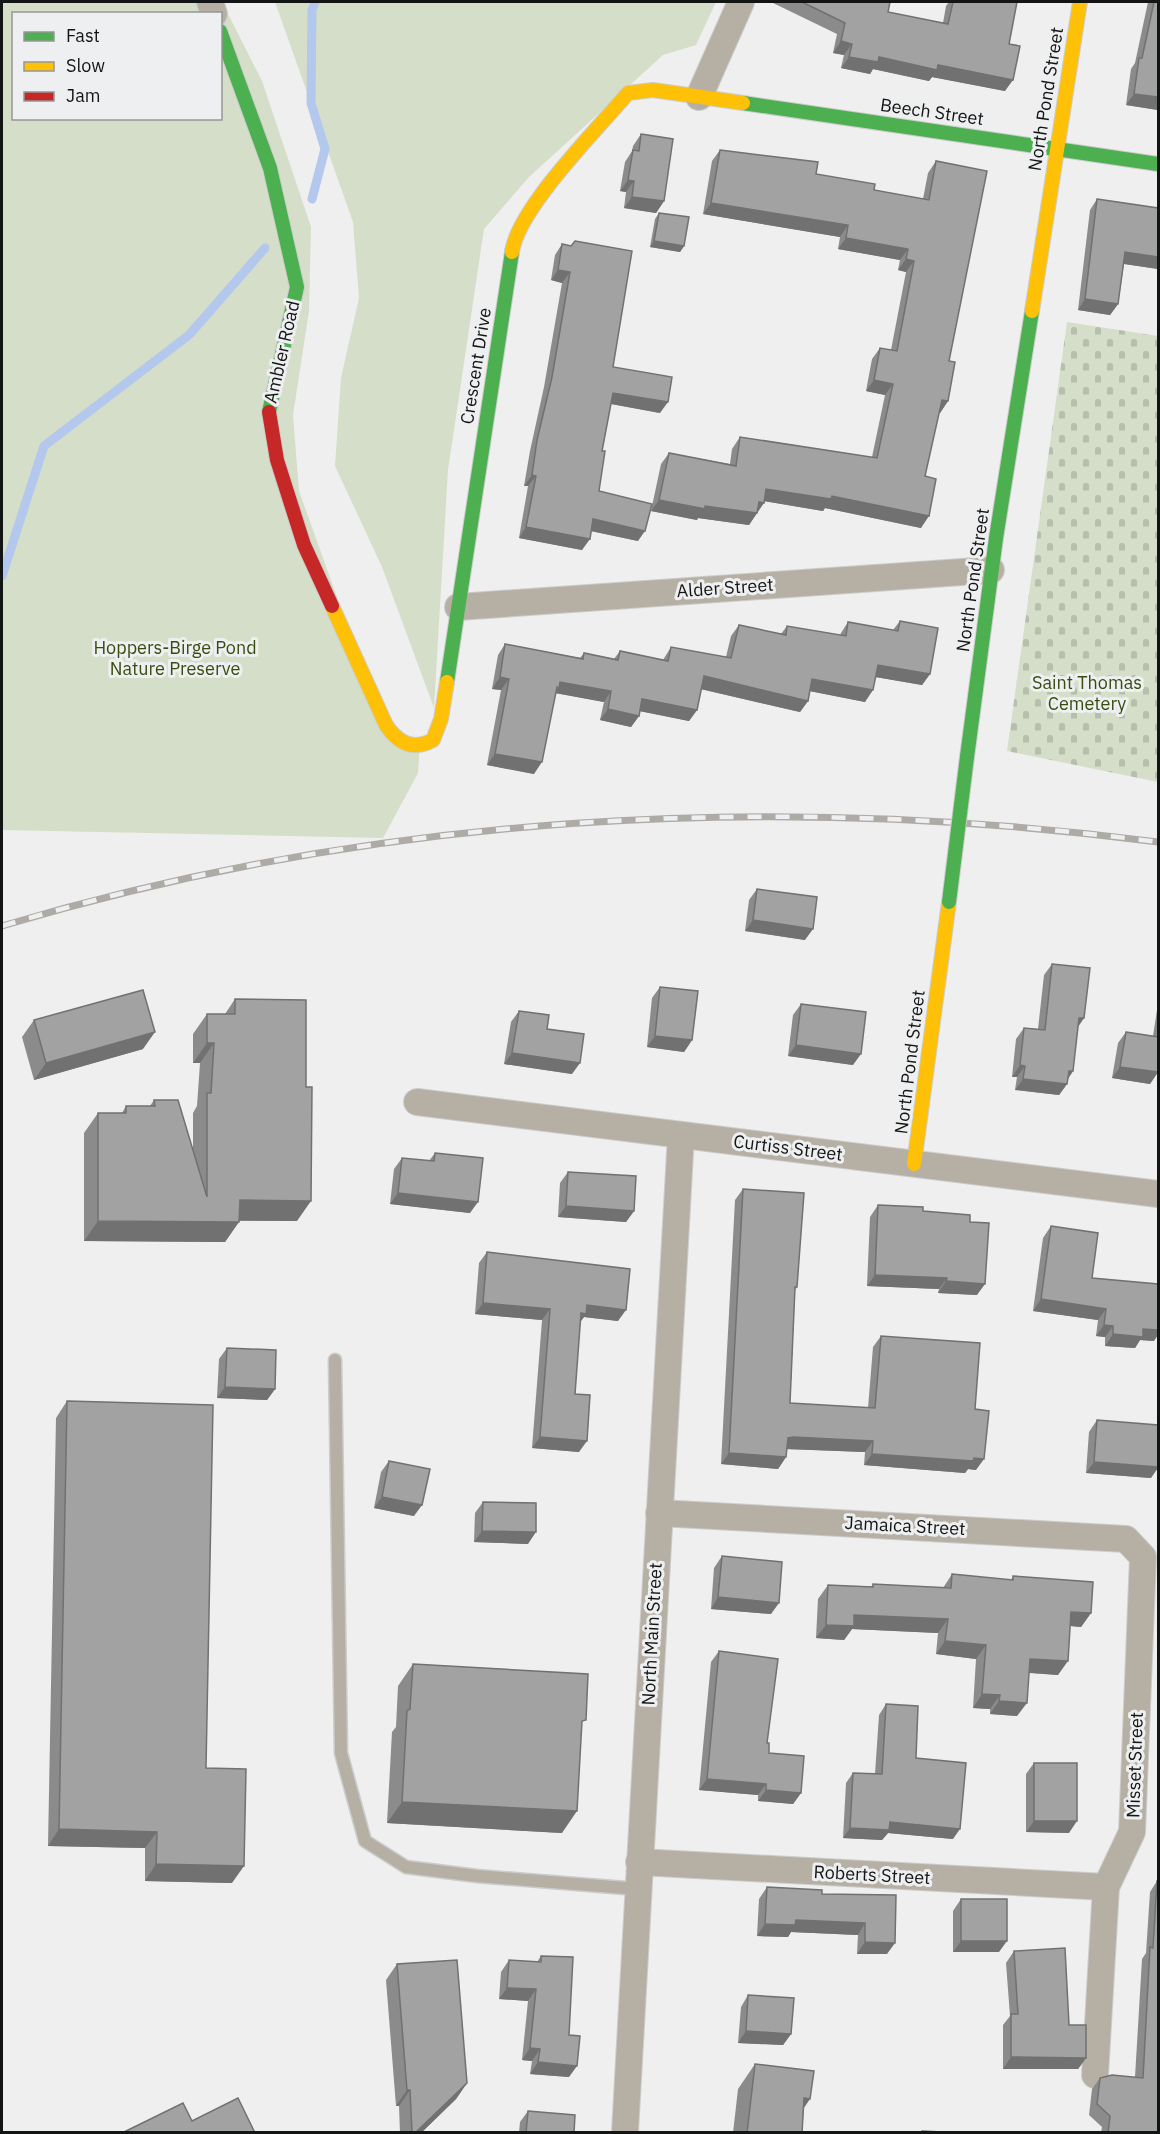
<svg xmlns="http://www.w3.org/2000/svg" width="1160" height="2134" font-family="'IBM Plex Sans',sans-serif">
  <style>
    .cemetery { fill: url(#cemetery-stones) }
    .park { fill: #d5dec9; fill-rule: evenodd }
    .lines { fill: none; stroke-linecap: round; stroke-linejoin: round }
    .stream { stroke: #b3c8ec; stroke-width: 9 }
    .lane-casing { stroke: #ccc; stroke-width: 15 }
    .street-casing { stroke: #ccc; stroke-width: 28 }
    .fast-casing { stroke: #ccc; stroke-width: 16 }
    .slow-casing { stroke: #ccc; stroke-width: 16 }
    .jam-casing { stroke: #ccc; stroke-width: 16 }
    .lane { stroke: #b6afa4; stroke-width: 12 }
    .street { stroke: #b6afa4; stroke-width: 26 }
    .fast { stroke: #4caf50; stroke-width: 14 }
    .slow { stroke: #ffc107; stroke-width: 14 }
    .jam { stroke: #c62828; stroke-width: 14 }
    .rail-casing { stroke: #aeaba6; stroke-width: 7 }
    .rail { stroke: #eeeff0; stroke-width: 4.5; stroke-dasharray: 14; stroke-linecap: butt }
    .fast-bridge-casing { stroke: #ccc; stroke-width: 16; stroke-linecap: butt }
    .fast-bridge { stroke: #4caf50; stroke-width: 14 }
    .wall { fill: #8b8b8b }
    .shaded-wall { fill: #717171 }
    .building { fill: #a2a2a2; stroke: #717171; stroke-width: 1.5 }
    .labels { text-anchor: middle; stroke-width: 6; stroke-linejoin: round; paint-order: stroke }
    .street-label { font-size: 18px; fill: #131414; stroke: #eeeff0 }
    .park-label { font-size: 18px; fill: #394c0f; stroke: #eeeff0 }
  </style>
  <defs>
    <pattern id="cemetery-stones" width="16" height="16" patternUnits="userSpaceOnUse" patternTransform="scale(1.5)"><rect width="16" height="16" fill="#d5dec9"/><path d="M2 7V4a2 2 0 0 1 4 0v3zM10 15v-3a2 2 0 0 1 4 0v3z" fill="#b6beac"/></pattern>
  </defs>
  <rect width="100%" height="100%" fill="#efefef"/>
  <path class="cemetery" d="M1067 322 1158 336V782L1007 751Z"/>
  <g class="park">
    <path d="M2 2H222L262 81 311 227 309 311 293 415 299 491 385 731 420 744 418 773 383 838 2 830ZM14 14H220V118H14Z"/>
    <path d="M275 2H716L696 45 663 55 529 177 484 229 448 470 434 708 382 567 335 466 341 378 359 298 353 222Z"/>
  </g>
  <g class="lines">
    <g class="stream">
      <path d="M312 199 325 149 311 103 312 10 315 2"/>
      <path d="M2 576 44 446 189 335 265 248"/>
    </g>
    <defs>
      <path id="lane" d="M335 1360 341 1753 365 1841 406 1867 477 1876 638 1889"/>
      <g id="street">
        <path d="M210 2 214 14"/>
        <path d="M699 97 741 2"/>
        <path d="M458 607 991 570"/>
        <path d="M417 1102 1158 1194"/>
        <path d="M659 1513 1126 1539 1143 1557 1132 1832 1106 1887 1095 2075"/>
        <path d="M639 1862 1106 1887"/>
        <path d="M625 2132 681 1135"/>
      </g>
      <g id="fast">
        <path d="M220 31 270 168 297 287 269 412"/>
        <path d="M743 103 1158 164"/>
        <path d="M447 682 512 252"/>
        <path d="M967 757 996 538 1032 311"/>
      </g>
      <g id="slow">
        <path d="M512 252C518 208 598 129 628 93L653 90 743 103"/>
        <path d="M1032 311 1080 2"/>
        <path d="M332 606 386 725C398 743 413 751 433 740L441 719 447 682"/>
        <path d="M914 1164 949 902"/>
      </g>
      <path id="jam" d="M269 412 277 460 304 545 332 606"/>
    </defs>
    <use href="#lane" class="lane-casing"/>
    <use href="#street" class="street-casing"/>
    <use href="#fast" class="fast-casing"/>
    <use href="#slow" class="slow-casing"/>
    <use href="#jam" class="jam-casing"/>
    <use href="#lane" class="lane"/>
    <use href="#street" class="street"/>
    <use href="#fast" class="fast"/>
    <use href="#slow" class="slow"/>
    <use href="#jam" class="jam"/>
    <defs>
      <path id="rail" d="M2 926C376 814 772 792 1158 842"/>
    </defs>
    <use href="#rail" class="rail-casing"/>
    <use href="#rail" class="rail"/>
    <defs>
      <path id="fast-bridge" d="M949 902 967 757"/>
    </defs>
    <use href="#fast-bridge" class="fast-bridge-casing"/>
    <use href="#fast-bridge" class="fast-bridge"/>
  </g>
  <g class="wall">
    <path d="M771 2H887L888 12 943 23 946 6 949 2H1017L1009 44 1005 91 932 77 929 81 873 69 870 74 841 68 844 55 833 53 837 34Z"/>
    <path d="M1148 2H1158V110L1126 105 1131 69 1135 63Z"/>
    <path d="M641 134 664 201 656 213 624 208 626 192 620 191 625 162 632 151 633 146Z"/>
    <path d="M720 150 816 174 874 190 923 199 928 173 936 161 949 361 948 401 940 413 939 412 925 476 921 528 825 508 823 511 764 501 749 525 698 518 697 520 651 511 661 464 669 453 730 464 732 449 740 437 872 457 885 395 866 391 872 359 880 348 891 350 906 272 898 270 900 260 838 249 840 237 703 214 712 161Z"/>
    <path d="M1097 199 1158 208V269L1124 264 1118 304 1110 315 1078 310 1090 210Z"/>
    <path d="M659 213 684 246 680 252 650 247 655 219Z"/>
    <path d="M562 244 613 367 660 413 611 404 602 451 599 491 638 541 591 531 582 550 519 538 528 486H524L530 451 544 387 562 283 551 280 555 255Z"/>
    <path d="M900 621 930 674 922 685 875 677 865 702 810 691 808 701 800 712 701 689 697 710 689 721 640 711 639 716 631 727 600 720 604 702 555 693 534 774 487 765 501 690 492 689 498 655 505 644 580 658 584 653 614 659 620 651 663 660 671 647 726 657 731 636 739 625 781 634 787 626 840 635 841 633 848 622 893 630Z"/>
    <path d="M757 889 805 940 745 931 749 900Z"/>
    <path d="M1052 964 1084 1018 1078 1026 1073 1071 1068 1079 1067 1084 1059 1095 1015 1090 1017 1077H1012L1016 1039 1024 1028 1038 1029 1044 975Z"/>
    <path d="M660 987 692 1040 684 1052 647 1047 652 998Z"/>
    <path d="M235 999 297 1221H239L225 1242 84 1241V1133L98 1113H122L126 1106H150L154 1100 193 1150V1113L197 1106 200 1063H193V1034L207 1014H225Z"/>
    <path d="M801 1004 853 1065 788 1056 793 1015Z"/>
    <path d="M1158 1008V1072L1150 1084 1112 1078 1118 1043 1126 1032 1153 1036 1157 1010Z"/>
    <path d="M519 1011 547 1029 572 1074 504 1064 511 1022Z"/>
    <path d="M34 1020 143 1049 34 1080 22 1037Z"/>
    <path d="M435 1153 470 1213 390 1204 394 1169 402 1158 429 1161Z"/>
    <path d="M568 1172 634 1211 626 1222 558 1217 560 1183Z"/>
    <path d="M743 1189 797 1287 795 1290 790 1403 868 1408 873 1347 881 1336 975 1409 976 1470 968 1469 965 1473 864 1465 865 1452 787 1449 786 1457 778 1469 721 1464 735 1200Z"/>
    <path d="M878 1205 923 1211 970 1222 977 1295 938 1293 939 1289 867 1286 870 1217Z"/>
    <path d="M1051 1226 1092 1278 1154 1341 1140 1340 1135 1348 1105 1346V1337L1096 1336 1098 1320 1033 1311 1043 1238Z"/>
    <path d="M487 1252 618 1321 584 1317 580 1322 575 1394 579 1452 532 1448 542 1320 475 1314 479 1263Z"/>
    <path d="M227 1348 275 1389 267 1400 217 1398 219 1359Z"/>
    <path d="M67 1401 206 1768 232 1883 145 1881V1848L48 1846 56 1418Z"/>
    <path d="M1097 1420 1151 1478 1086 1473 1089 1432Z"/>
    <path d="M389 1461 414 1516 374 1508 381 1472Z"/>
    <path d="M483 1502 528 1544 474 1542 475 1513Z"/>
    <path d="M722 1556 771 1614 711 1609 714 1568Z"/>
    <path d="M952 1574 1011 1580 1013 1576 1091 1613 1081 1627 1070 1626 1058 1675 1029 1673 1017 1716 990 1714V1709L973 1708 976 1659 936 1654 938 1633 852 1629 844 1640 816 1638 818 1599 828 1585 871 1587 873 1584 943 1588Z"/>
    <path d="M719 1651 767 1743 769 1753 801 1793 793 1804 758 1801V1795L699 1790 711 1662Z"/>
    <path d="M413 1664 562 1833 387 1823 392 1732 396 1727 398 1686Z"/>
    <path d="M886 1704 916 1758 953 1839 888 1833 882 1840 843 1838 846 1783 853 1773 875 1774 879 1715Z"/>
    <path d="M1034 1763 1069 1833 1026 1832V1774Z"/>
    <path d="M1157 1881 1158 2133H1101L1102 2127 1089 2115 1092 2089 1100 2078 1135 2077 1142 1959 1146 1953 1150 1892Z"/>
    <path d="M767 1887 822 1894 896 1895 887 1954H857L858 1935 791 1932 788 1937 757 1936 759 1899Z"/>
    <path d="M961 1899 999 1952H953V1911Z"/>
    <path d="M1014 1951 1086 2058 1078 2069H1003V2025L1010 2016 1006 1963Z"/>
    <path d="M541 1956 569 2035V2077L530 2074 532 2061 522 2060 528 2001 499 1999 501 1972 509 1960 537 1962Z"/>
    <path d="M397 1964 467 2083 456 2099 421 2133H400L399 2106H396L386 1980Z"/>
    <path d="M748 1995 791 2034 783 2045 738 2043 741 2007Z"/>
    <path d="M755 2064 804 2108 802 2133H733L738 2089Z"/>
    <path d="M528 2111 574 2133H519L520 2122Z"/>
  </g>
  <g class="shaded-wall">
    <path d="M841 41 852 44 844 55 833 53Z"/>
    <path d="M849 57H879L938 65 1013 80 1005 91 932 77 929 81 873 69 870 74 841 68Z"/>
    <path d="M1134 94 1158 97V110L1126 105Z"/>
    <path d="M628 180 634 181 626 192 620 191Z"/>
    <path d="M632 197 664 201 656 213 624 208Z"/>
    <path d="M711 203 848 225 840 237 703 214Z"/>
    <path d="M846 238 908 249 900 260 838 249Z"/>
    <path d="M654 241 684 246 680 252 650 247Z"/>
    <path d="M1125 252 1158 257V269L1118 263Z"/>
    <path d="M906 259 914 261 906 272 898 270Z"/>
    <path d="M558 270 570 272 562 283 551 280Z"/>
    <path d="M1085 299 1118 304 1110 315 1078 310Z"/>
    <path d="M874 380 893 384 885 395 866 391Z"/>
    <path d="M613 393 668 402 660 413 606 403Z"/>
    <path d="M942 400 948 401 940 413 934 411Z"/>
    <path d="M532 475 536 476 528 486H524Z"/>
    <path d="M766 489 832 496 929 516 921 528 825 508 823 511 758 500Z"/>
    <path d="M659 500 705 506 759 502 764 503 749 525 698 518 697 520 651 511Z"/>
    <path d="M593 519 645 531 638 541 586 530Z"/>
    <path d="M526 527 590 539 582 550 519 538Z"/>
    <path d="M878 665 930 674 922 685 870 676Z"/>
    <path d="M704 676 808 701 800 712 696 688Z"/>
    <path d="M500 677 509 679 501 690 492 689Z"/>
    <path d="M812 679 873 690 865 702 804 690Z"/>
    <path d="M560 682 611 691 604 702 555 693 549 699Z"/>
    <path d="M642 699 697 710 689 721 634 710Z"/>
    <path d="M608 709 639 716 631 727 600 720Z"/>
    <path d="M495 754 542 762 534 774 487 765Z"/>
    <path d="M753 920 813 929 805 940 745 931Z"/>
    <path d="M1079 1018H1084L1076 1030Z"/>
    <path d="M155 1032 143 1049 34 1080 46 1063Z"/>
    <path d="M655 1036 692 1040 684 1052 647 1047Z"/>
    <path d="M207 1043H214L200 1063H193Z"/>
    <path d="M796 1045 861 1054 853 1065 788 1056Z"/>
    <path d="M512 1053 580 1063 572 1074 504 1064Z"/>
    <path d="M1020 1065 1025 1066 1017 1077H1012Z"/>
    <path d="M1120 1067 1158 1072 1150 1084 1112 1078Z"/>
    <path d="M1069 1071H1073L1065 1083Z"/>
    <path d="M1023 1079 1067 1084 1059 1095 1015 1090Z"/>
    <path d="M398 1193 478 1202 470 1213 390 1204Z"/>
    <path d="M240 1200 311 1201 297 1221 226 1220Z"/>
    <path d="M566 1206 634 1211 626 1222 558 1217Z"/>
    <path d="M98 1221 239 1222 225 1242 84 1241Z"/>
    <path d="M875 1275 947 1278 939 1289 867 1286Z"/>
    <path d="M946 1281 985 1284 977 1295 938 1293Z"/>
    <path d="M1041 1299 1106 1309 1098 1320 1033 1311Z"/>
    <path d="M483 1303 550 1309 542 1320 475 1314Z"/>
    <path d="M587 1305 626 1310 618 1321 584 1317 578 1325H573Z"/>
    <path d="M1104 1325 1113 1326 1105 1337 1096 1336Z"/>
    <path d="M1143 1329 1158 1330V1335L1154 1341 1140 1340 1135 1348 1105 1346 1113 1334Z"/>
    <path d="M225 1387 275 1389 267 1400 217 1398Z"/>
    <path d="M540 1437 587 1441 579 1452 532 1448Z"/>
    <path d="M793 1437 873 1441 865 1452 785 1449 788 1438Z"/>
    <path d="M729 1453 786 1457 778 1469 721 1464Z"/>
    <path d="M872 1454 974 1458 984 1459 976 1470 968 1469 965 1473 864 1465Z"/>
    <path d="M1094 1462 1158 1467V1468L1151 1478 1086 1473Z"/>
    <path d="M382 1497 422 1505 414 1516 374 1508Z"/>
    <path d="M482 1531 536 1532 528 1544 474 1542Z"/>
    <path d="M718 1597 779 1603 771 1614 711 1609Z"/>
    <path d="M1071 1612 1091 1613 1081 1627 1061 1625Z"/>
    <path d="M854 1615 948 1619 938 1633 852 1629 844 1640 816 1638 826 1625Z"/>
    <path d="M945 1641 986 1645 976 1659 936 1654Z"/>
    <path d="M1030 1659 1068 1661 1058 1675 1020 1672Z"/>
    <path d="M982 1694 1000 1695 990 1709 973 1708Z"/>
    <path d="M999 1701 1027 1703 1017 1716 990 1714Z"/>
    <path d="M707 1779 766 1784 758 1795 699 1790Z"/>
    <path d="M766 1790 801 1793 793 1804 758 1801Z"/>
    <path d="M402 1802 577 1811 562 1833 387 1823Z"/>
    <path d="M1034 1821H1077L1069 1833 1026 1832Z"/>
    <path d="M890 1822 960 1829 953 1839 888 1833 882 1840 843 1838 850 1828Z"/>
    <path d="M59 1829 157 1832 145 1848 48 1846Z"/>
    <path d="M156 1864 244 1866 232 1883 145 1881Z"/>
    <path d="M796 1920 865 1923 858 1935 791 1932 788 1937 757 1936 765 1924Z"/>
    <path d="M961 1941H1007L999 1952H953Z"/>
    <path d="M865 1942 895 1943 887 1954H857Z"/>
    <path d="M507 1988 536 1989 528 2001 499 1999Z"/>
    <path d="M746 2031 791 2034 783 2045 738 2043Z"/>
    <path d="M530 2048 540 2049 532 2061 522 2060Z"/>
    <path d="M1011 2057 1086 2058 1078 2069H1003Z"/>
    <path d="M538 2062 577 2066 569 2077 530 2074Z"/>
    <path d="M467 2083 456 2099 421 2133H415Z"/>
    <path d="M407 2090H410L399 2106H396Z"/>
    <path d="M804 2098 810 2099 793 2124Z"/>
  </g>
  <g class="building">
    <path d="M802 2H890L888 12 948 24 953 2H1017L1009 44 1020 46 1013 80 938 65 937 70 879 57 878 62 849 57 852 44 841 41 845 23Z"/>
    <path d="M1154 2H1158V97L1134 94 1139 58H1142Z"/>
    <path d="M641 134 673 139 664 201 632 197 634 181 628 180 633 150 639 151Z"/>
    <path d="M720 150 818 162 816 174 875 184 874 190 929 200 936 161 987 171 949 361 955 362 948 401 942 400 925 476 936 479 929 516 832 496 831 499 766 489 764 503 759 502 757 513 705 506V509L659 500 669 453 736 466 740 437 877 458 893 384 874 380 880 348 897 351 914 261 906 259 908 249 846 238 848 225 711 203Z"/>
    <path d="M1097 199 1158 208V257L1125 252 1118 304 1085 299Z"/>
    <path d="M659 213 689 217 684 246 654 241Z"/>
    <path d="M575 241 632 251 613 367 672 377 668 402 613 393 602 451H605L599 491 652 504 645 531 593 519 590 539 526 527 536 476 532 475 537 440 552 377 570 272 558 270 562 244 571 246Z"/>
    <path d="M900 621 938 628 930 674 878 665 873 690 812 679 808 701 704 676 697 710 642 699 639 716 608 709 611 691 560 682 559 688 557 687 542 762 495 754 509 679 500 677 505 644 583 659 584 653 618 660 620 651 668 661 671 647 731 658 739 625 786 635 787 626 846 636 848 622 898 631Z"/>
    <path d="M757 889 817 897 813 929 753 920Z"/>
    <path d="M1052 964 1090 968 1084 1018H1079L1073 1071H1069L1067 1084 1023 1079 1025 1066 1020 1065 1024 1028 1045 1030Z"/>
    <path d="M660 987 698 991 692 1040 655 1036Z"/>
    <path d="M143 990 155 1032 46 1063 34 1020Z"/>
    <path d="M235 999 306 1000V1087H312L311 1201 240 1200 239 1222 98 1221V1113H126V1106H155L154 1100H178L207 1197V1093H211L214 1043H207V1014H235Z"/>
    <path d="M801 1004 866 1012 861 1054 796 1045Z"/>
    <path d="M519 1011 549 1015 547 1029 584 1034 580 1063 512 1053Z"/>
    <path d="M1126 1032 1158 1037V1072L1120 1067Z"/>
    <path d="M435 1153 483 1158 478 1202 398 1193 402 1158 434 1161Z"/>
    <path d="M568 1172 636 1176 634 1211 566 1206Z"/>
    <path d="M743 1189 804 1193 797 1287H795L790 1403 875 1408 881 1336 980 1343 975 1409 989 1411 984 1459 974 1458 973 1461 872 1454 873 1441 793 1437 788 1438 786 1457 729 1453Z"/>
    <path d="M878 1205 923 1207V1211L970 1215V1222L989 1223 985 1284 946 1281 947 1278 875 1275Z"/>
    <path d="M1051 1226 1098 1233 1092 1278 1158 1284V1330L1143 1329V1337L1113 1334V1326L1104 1325 1106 1309 1041 1299Z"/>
    <path d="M487 1252 630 1269 626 1310 587 1305 586 1314 581 1313 575 1394 590 1395 587 1441 540 1437 550 1309 483 1303Z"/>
    <path d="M227 1348 276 1350 275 1389 225 1387Z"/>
    <path d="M67 1401 213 1405 206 1768 246 1769 244 1866 156 1864 157 1832 59 1829Z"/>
    <path d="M1097 1420 1158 1425V1467L1094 1462Z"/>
    <path d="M389 1461 430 1469 422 1505 382 1497Z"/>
    <path d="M483 1502 536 1503V1532L482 1531Z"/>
    <path d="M722 1556 782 1562 779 1603 718 1597Z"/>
    <path d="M952 1574 1013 1580V1576L1093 1582 1091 1613 1071 1612 1068 1661 1030 1659 1027 1703 999 1701 1000 1695 982 1694 986 1645 945 1641 948 1619 854 1615V1626L826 1625 828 1585 873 1587V1584L951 1588Z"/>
    <path d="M719 1651 778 1659 767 1743H769V1753L804 1756 801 1793 766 1790V1784L707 1779Z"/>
    <path d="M413 1664 588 1674 586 1720 582 1721 577 1811 402 1802 407 1711 410 1709Z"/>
    <path d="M886 1704 918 1706 916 1758 966 1763 960 1829 890 1822 889 1830 850 1828 853 1773 882 1774Z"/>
    <rect x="1034" y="1763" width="43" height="58"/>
    <path d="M1157 1881H1158V2133H1108L1110 2116 1097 2104 1100 2078 1112 2075 1143 2078 1150 1947 1153 1948Z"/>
    <path d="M767 1887 822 1890V1894L896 1895 895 1943 865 1942V1923L796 1920 795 1925 765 1924Z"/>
    <rect x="961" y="1899" width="46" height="42"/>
    <path d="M1065 1948 1069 2025H1086V2058L1011 2057V2014H1018L1014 1951Z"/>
    <path d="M541 1956 573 1957 569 2035 580 2036 577 2066 538 2062 540 2049 530 2048 536 1989 507 1988 509 1960 541 1962Z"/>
    <path d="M457 1960 467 2083 415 2133H412L410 2090H407L397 1964Z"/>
    <path d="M748 1995 794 1998 791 2034 746 2031Z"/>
    <path d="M755 2064 814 2071 810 2099 804 2098 802 2133H747Z"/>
    <path d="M238 2098 255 2133H122L183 2103 192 2121Z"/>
    <path d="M528 2111 575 2115 574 2133H526Z"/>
    <path d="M922 2131 964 2133H922Z"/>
  </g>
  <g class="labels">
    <g class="street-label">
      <text transform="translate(1046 99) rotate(-81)" y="6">North Pond Street</text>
      <text transform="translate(932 112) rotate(8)" y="6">Beech Street</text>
      <text transform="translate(282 352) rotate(-77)" y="6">Ambler Road</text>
      <text transform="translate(476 366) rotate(-81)" y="6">Crescent Drive</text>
      <text transform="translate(973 580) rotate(-82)" y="6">North Pond Street</text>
      <text transform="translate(725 588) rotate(-4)" y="6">Alder Street</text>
      <text transform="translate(910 1062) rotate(-83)" y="6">North Pond Street</text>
      <text transform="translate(788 1148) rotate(7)" y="6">Curtiss Street</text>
      <text transform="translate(905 1526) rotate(3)" y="6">Jamaica Street</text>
      <text transform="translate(652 1634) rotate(-87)" y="6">North Main Street</text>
      <text transform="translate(1135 1765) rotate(-88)" y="6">Misset Street</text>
      <text transform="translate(872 1875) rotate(3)" y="6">Roberts Street</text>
    </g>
    <g class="park-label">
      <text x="175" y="654">Hoppers-Birge Pond<tspan x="175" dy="21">Nature Preserve</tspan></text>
      <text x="1087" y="689">Saint Thomas<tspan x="1087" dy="21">Cemetery</tspan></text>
    </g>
  </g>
  <rect width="1160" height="2134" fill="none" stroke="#131414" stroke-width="6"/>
  <rect x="12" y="12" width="210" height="108" fill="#eeeff0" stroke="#969798" stroke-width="1.5"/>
  <rect x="24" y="32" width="30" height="9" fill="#4caf50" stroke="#969798" stroke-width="1.5"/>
  <text x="66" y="42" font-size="18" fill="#131414">Fast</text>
  <rect x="24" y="62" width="30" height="9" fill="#ffc107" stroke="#969798" stroke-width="1.5"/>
  <text x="66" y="72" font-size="18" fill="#131414">Slow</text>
  <rect x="24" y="92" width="30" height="9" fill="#c62828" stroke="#969798" stroke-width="1.5"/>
  <text x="66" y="102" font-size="18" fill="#131414">Jam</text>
</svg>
